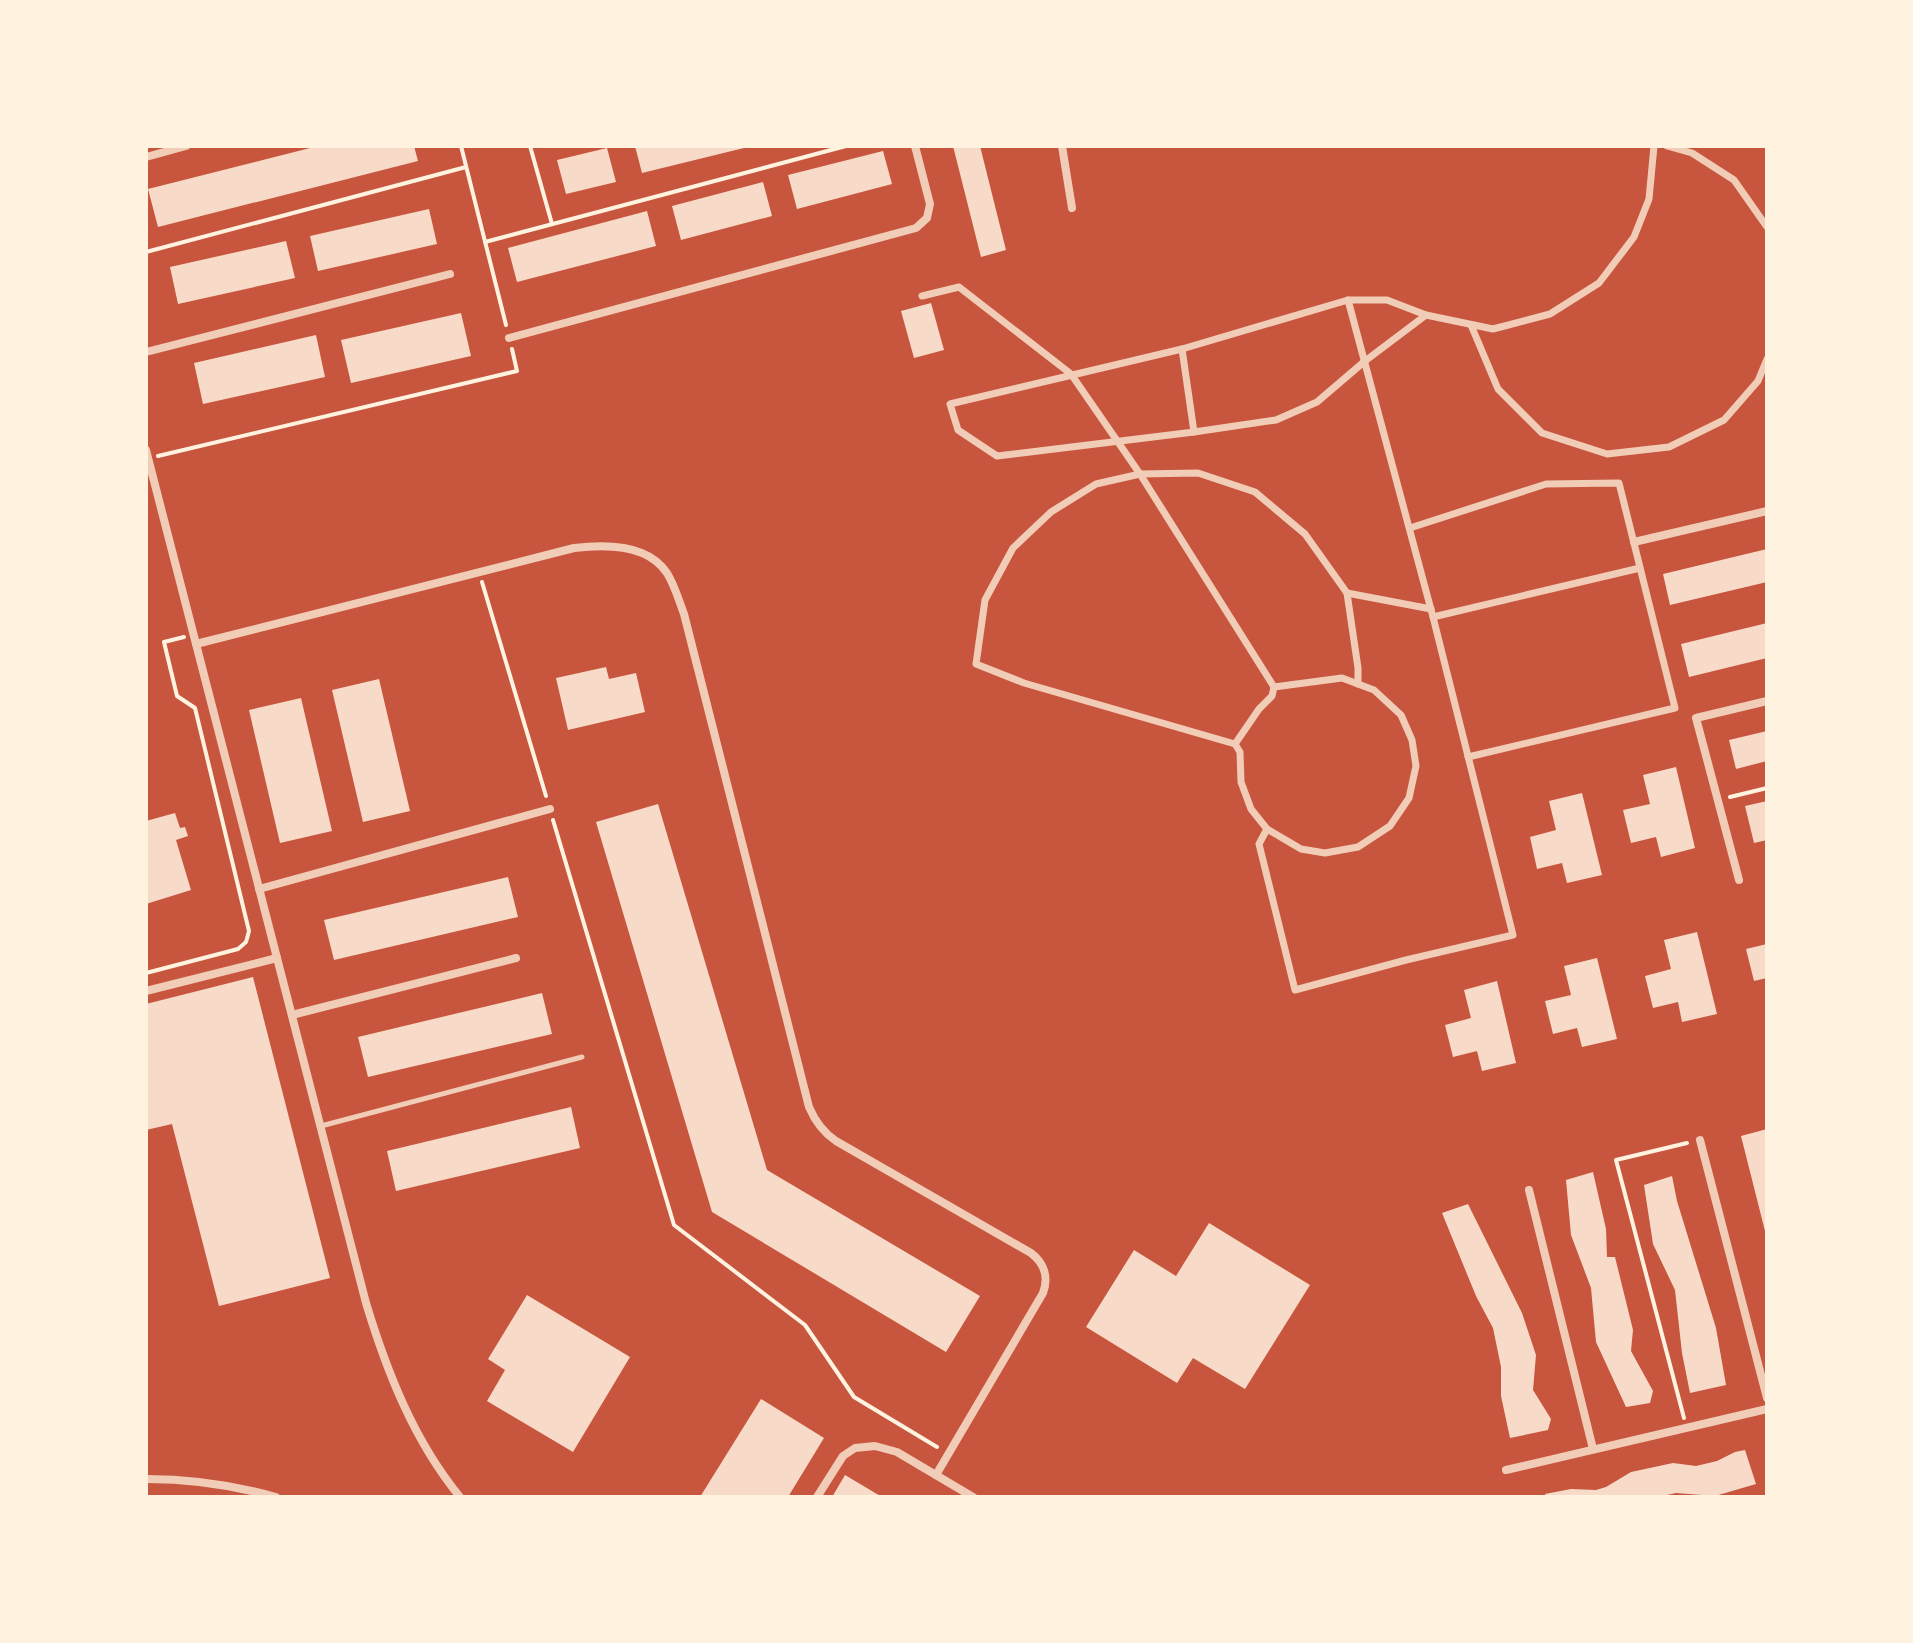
<svg xmlns="http://www.w3.org/2000/svg" width="1913" height="1643" font-family="Barlow,sans-serif">
  <style>
    .building { fill: #f7dbc8 }
    .lines { fill: none; stroke-linecap: round; stroke-linejoin: round }
    .path { stroke: #fff3e0; stroke-width: 4 }
    .service { stroke: #f1ccb7; stroke-width: 5 }
    .pedestrian { stroke: #f1ccb7; stroke-width: 7 }
    .minor { stroke: #f1ccb7; stroke-width: 8 }
  </style>
  <rect width="100%" height="100%" fill="#c8553d"/>
  <g class="building">
    <path d="M318 146H414L418 161 158 227 148 189Z"/>
    <path d="M635 146H748V147L642 173Z"/>
    <path d="M953 146H980L1006 250 981 257Z"/>
    <path d="M607 148 616 182 566 194 557 160Z"/>
    <path d="M883 151 892 184 797 209 788 175Z"/>
    <path d="M763 182 772 216 681 240 672 206Z"/>
    <path d="M429 209 437 244 318 271 310 236Z"/>
    <path d="M647 211 656 246 517 282 508 248Z"/>
    <path d="M286 241 295 278 178 304 170 267Z"/>
    <path d="M931 303 944 350 914 358 901 311Z"/>
    <path d="M461 313 471 356 351 383 341 340Z"/>
    <path d="M316 335 325 377 203 404 194 363Z"/>
    <path d="M1767 549V582L1670 605 1663 574Z"/>
    <path d="M1767 623V658L1689 677 1681 644Z"/>
    <path d="M606 667 609 679 636 673 645 712 568 730 556 678Z"/>
    <path d="M379 679 410 811 363 822 332 690Z"/>
    <path d="M301 698 332 831 280 843 249 710Z"/>
    <path d="M1767 731V761L1736 769 1729 740Z"/>
    <path d="M1676 767 1695 848 1661 857 1656 837 1631 843 1623 810 1650 804 1643 775Z"/>
    <path d="M1582 793 1602 875 1567 883 1562 863 1537 869 1530 837 1556 830 1549 801Z"/>
    <path d="M1767 801V840L1754 843 1745 806Z"/>
    <path d="M658 804 767 1170 980 1296 946 1352 712 1212 596 822Z"/>
    <path d="M175 813 180 828 185 827 188 836 176 840 191 890 146 904V821Z"/>
    <path d="M508 877 518 917 334 960 324 920Z"/>
    <path d="M1697 932 1717 1014 1682 1022 1678 1002 1653 1008 1645 976 1671 969 1664 940Z"/>
    <path d="M1767 944V978L1754 981 1746 949Z"/>
    <path d="M1597 958 1617 1039 1582 1047 1577 1028 1553 1034 1545 1001 1571 995 1564 966Z"/>
    <path d="M253 977 330 1278 219 1306 172 1124 146 1130V1004Z"/>
    <path d="M1497 981 1516 1063 1482 1071 1477 1051 1453 1057 1445 1025 1471 1018 1464 990Z"/>
    <path d="M542 993 552 1034 368 1077 358 1037Z"/>
    <path d="M571 1107 580 1148 396 1191 387 1151Z"/>
    <path d="M1767 1129V1235H1766L1741 1136Z"/>
    <path d="M1593 1172 1606 1229 1607 1257H1615L1633 1330 1631 1351 1653 1391 1650 1403 1626 1407 1596 1342 1591 1288 1571 1235 1566 1180Z"/>
    <path d="M1672 1176 1677 1201 1716 1328 1726 1385 1690 1393 1682 1353 1675 1290 1653 1244 1644 1185Z"/>
    <path d="M1468 1204 1522 1313 1536 1355 1533 1390 1551 1419 1548 1430 1510 1438 1501 1396V1367L1493 1328 1476 1296 1442 1213Z"/>
    <path d="M1209 1223 1310 1285 1245 1389 1193 1358 1177 1383 1086 1327 1134 1250 1176 1276Z"/>
    <path d="M527 1295 630 1357 573 1452 487 1401 505 1370 488 1359Z"/>
    <path d="M761 1399 824 1438 788 1497H700Z"/>
    <path d="M1745 1450 1756 1484 1715 1496 1676 1493 1658 1497H1546L1545 1494 1571 1489 1596 1490 1606 1487 1631 1472 1673 1463 1696 1466 1717 1461 1735 1452Z"/>
    <path d="M845 1475 882 1497H832Z"/>
  </g>
  <g class="lines">
    <g class="path">
      <path d="M461 146 506 325"/>
      <path d="M530 146 552 224"/>
      <path d="M485 242 846 146"/>
      <path d="M146 252 466 167"/>
      <path d="M158 456 517 371 512 349"/>
      <path d="M482 582 546 796"/>
      <path d="M1730 797 1767 788"/>
      <path d="M553 820 674 1225 805 1325 854 1397 937 1447"/>
      <path d="M146 973 238 949 246 942 249 931 195 708 177 696 164 642 184 637"/>
      <path d="M1684 1418 1616 1160 1687 1143"/>
    </g>
    <path class="service" d="M321 1126 582 1057"/>
    <g class="pedestrian">
      <path d="M1667 146 1692 153 1734 180 1767 227"/>
      <path d="M922 296 959 287 1071 374 1140 474 1274 687"/>
      <path d="M1426 315 1365 361 1317 402 1276 420 1194 432 997 456 958 430 950 404 1182 349 1348 300H1387L1426 315 1493 329 1550 314 1599 283 1634 237 1649 199 1654 146"/>
      <path d="M1471 325 1498 389 1542 433 1607 454 1669 447 1724 420 1758 381 1767 359"/>
      <path d="M1182 349 1194 432"/>
      <path d="M1410 528 1546 484 1619 483 1675 708 1468 757"/>
      <path d="M1347 593 1431 609"/>
      <path d="M1433 617 1640 568"/>
      <path d="M1342 678 1374 690 1401 715 1412 740 1416 766 1409 798 1390 826 1358 847 1325 853 1301 849 1267 829 1251 809 1241 782 1240 752 1235 744 1259 709 1272 696 1274 687Z"/>
      <path d="M1235 744 1024 683 976 664 985 600 1013 548 1051 512 1096 484 1140 474 1198 473 1255 492 1305 534 1347 593 1358 668V684"/>
      <path d="M1267 829 1259 844 1295 990 1406 960 1513 935 1433 617 1348 300"/>
    </g>
    <g class="minor">
      <path d="M1062 146 1072 208"/>
      <path d="M146 157 186 146"/>
      <path d="M509 338 916 228 927 218 930 204 915 146"/>
      <path d="M146 352 450 274"/>
      <path d="M146 450 366 1303C387 1372 414 1441 460 1497"/>
      <path d="M1634 542 1767 511"/>
      <path d="M196 644 574 548C606 544 648 544 667 573 675 586 679 601 684 614L809 1107C815 1121 824 1133 836 1141L1031 1253C1044 1263 1049 1277 1043 1293L936 1475"/>
      <path d="M1739 880 1696 718 1767 701"/>
      <path d="M259 889 550 809"/>
      <path d="M146 991 277 958"/>
      <path d="M292 1015 516 958"/>
      <path d="M1700 1140 1767 1398"/>
      <path d="M1529 1190 1593 1449"/>
      <path d="M1506 1470 1767 1409"/>
      <path d="M146 1479C191 1479 233 1485 276 1497"/>
      <path d="M817 1497 843 1456 855 1448 875 1446 897 1452 973 1497"/>
    </g>
  </g>
  <rect width="1913" height="1643" fill="none" stroke="#fff3e0" stroke-width="296"/>
</svg>
